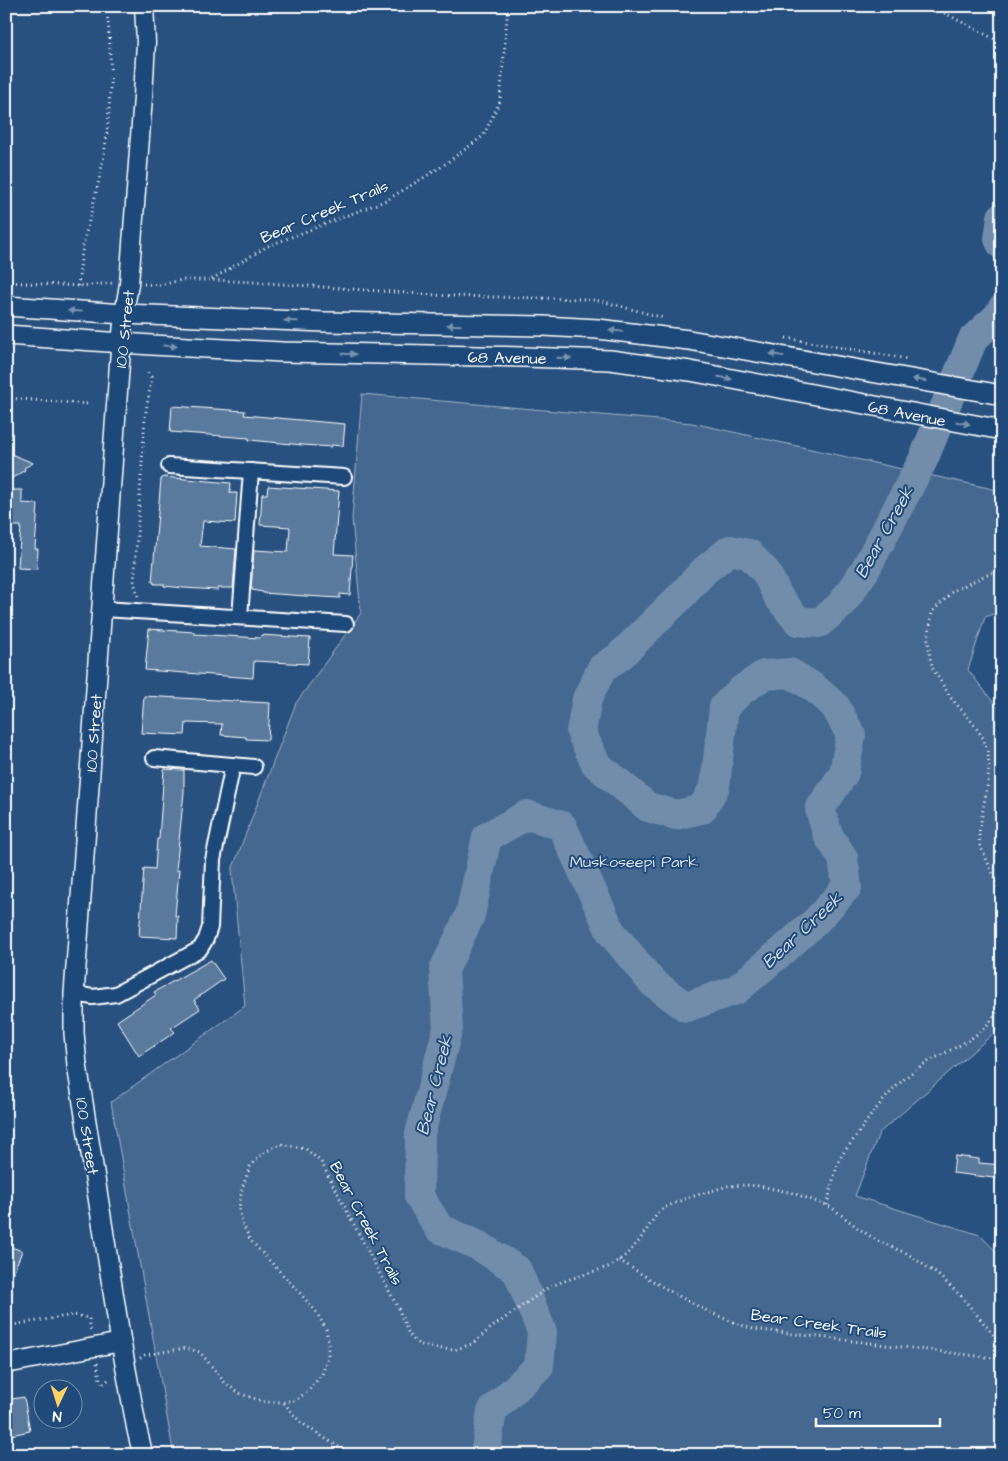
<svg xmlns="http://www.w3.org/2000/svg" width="1008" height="1461" font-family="'Architects Daughter',sans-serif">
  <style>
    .green { fill: #446890; stroke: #a2b4c8 }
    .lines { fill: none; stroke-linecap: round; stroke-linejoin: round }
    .river { stroke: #718dab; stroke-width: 30 }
    .building { fill: #5a7a9d; stroke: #fff }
    .minor-casing { stroke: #fff; stroke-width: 18 }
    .tertiary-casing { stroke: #fff; stroke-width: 21 }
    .secondary-casing { stroke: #fff; stroke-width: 22 }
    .path { stroke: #fff; stroke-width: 3; stroke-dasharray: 1 4; stroke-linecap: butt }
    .minor { stroke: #1f4a7a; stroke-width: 14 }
    .tertiary { stroke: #1f4a7a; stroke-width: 18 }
    .secondary { stroke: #1f4a7a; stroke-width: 19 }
    .oneway { fill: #7992af }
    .labels { text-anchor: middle; stroke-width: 4; stroke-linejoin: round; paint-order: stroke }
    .street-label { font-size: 16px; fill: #fff; stroke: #1f4a7a }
    .park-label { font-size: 16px; fill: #dae1e9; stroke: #1f4a7a }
    .water-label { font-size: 18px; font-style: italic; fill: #d4dde6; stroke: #1f4a7a }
  </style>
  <rect width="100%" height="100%" fill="#28517f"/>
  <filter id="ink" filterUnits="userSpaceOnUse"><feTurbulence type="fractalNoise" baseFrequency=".02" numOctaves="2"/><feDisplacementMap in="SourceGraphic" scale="10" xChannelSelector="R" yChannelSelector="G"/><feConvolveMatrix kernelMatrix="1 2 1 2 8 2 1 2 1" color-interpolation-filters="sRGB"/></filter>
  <g filter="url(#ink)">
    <path class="green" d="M362 394 692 423 1002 491V611L985 617 968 670 1002 713V1026L879 1133 855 1196 980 1235 1002 1258V1455H177L172 1445 111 1102 245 1006 232 870 296 703 361 613 352 519Z"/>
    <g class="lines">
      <g class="river">
        <path d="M1002 217 999 239 1002 245"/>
        <path d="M485 1455 492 1411 539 1366 542 1332 517 1270 479 1246 439 1228 419 1196 420 1134 448 1028 444 970 470 915 487 837 527 815 562 826 611 932 652 982 686 1007 736 990 781 952 815 922 847 887 843 858 828 835 820 809 844 773 851 735 835 706 813 687 790 673 764 675 742 690 724 707 715 786 702 809 676 815 648 807 596 764 581 732 587 699 602 668 619 657 680 597 705 570 730 550 749 554 766 572 779 598 798 621 819 623 841 605 865 570 923 460 973 339 998 316 1002 309"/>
      </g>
    </g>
    <g class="building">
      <path d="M172 406 245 411 244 415 345 424 343 446 331 445V447L303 445 249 440V438L170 432Z"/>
      <path d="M6 452 33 463 24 468 25 470 6 482Z"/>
      <path d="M163 477 231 483 230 493H237L235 523 203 521 200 546 236 549 233 588H218V590L184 588 164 586V584H154V582H152L161 479H162Z"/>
      <path d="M268 486 339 491 334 554 353 555 350 595 340 594V598L305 596 263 593V592L252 590 253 589H251L254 550 288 552 290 527 260 525 262 494H267Z"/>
      <path d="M6 490H22V503L38 504 35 549H38L37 569 18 568 21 526H6Z"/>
      <path d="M149 629 194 632V634L260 638 261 635 310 638 308 664 254 661 253 678 145 670Z"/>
      <path d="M144 696 270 703 268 740 246 739V737L221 735 222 724 186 723 185 735 141 733Z"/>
      <path d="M164 769 184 770V792L176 870H179L175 916H178L177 938 139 936 144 868 155 869 157 839H159Z"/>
      <path d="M211 960 224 979 194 1000 200 1009 171 1028 175 1032 139 1056 117 1021 156 995 154 992Z"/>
      <path d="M955 1156 979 1159V1163L1002 1165V1179L953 1173Z"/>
      <path d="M6 1245 22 1251 7 1288 6 1287Z"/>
      <path d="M24 1397 30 1431 6 1436V1400Z"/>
    </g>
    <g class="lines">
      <defs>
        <g id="minor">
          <path d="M169 466 344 477"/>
          <path d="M103 609 346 624"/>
          <path d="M240 617 251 471"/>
          <path d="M154 758 254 767"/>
          <path d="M74 994 93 997 116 994 200 949 206 939 210 927 213 860 233 765"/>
        </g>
        <g id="tertiary">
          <path d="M121 343 124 314 129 284 143 97 146 42 144 6"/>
          <path d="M6 1364 121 1342"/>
        </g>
        <g id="secondary">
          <path d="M6 306 124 314 325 322 543 326 598 329 689 340 1002 395"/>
          <path d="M6 335 152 345 282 352 524 357 610 360 690 371 1002 430"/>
          <path d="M121 343 74 994V1033L77 1065 121 1342 137 1430 143 1455"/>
        </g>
      </defs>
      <use href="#minor" class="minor-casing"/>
      <use href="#tertiary" class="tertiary-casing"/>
      <use href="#secondary" class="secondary-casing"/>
      <g class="path">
        <path d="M931 6 1002 43"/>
        <path d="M212 279 268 246 387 200 441 167 483 136 500 101 508 6"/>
        <path d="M6 282 79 286 113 283"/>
        <path d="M144 284 160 285 182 280H211L254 282 450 296 583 299 601 301 664 318"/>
        <path d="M78 286C80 271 81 255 84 241 91 212 99 184 104 155 111 111 113 50 106 6"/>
        <path d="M786 338 908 359"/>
        <path d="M6 398 88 404"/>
        <path d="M1002 570 984 576 953 591 932 612 928 639 930 658 933 669 951 698 973 723 983 738 988 753 989 767 988 781 979 833 980 845 993 874 1002 899"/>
        <path d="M138 596 134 582 145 417 151 382V377L147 372"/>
        <path d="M827 1205C831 1189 834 1172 841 1157 845 1150 852 1142 857 1135 873 1111 892 1088 915 1070 941 1051 979 1043 996 1013 999 1008 1000 1001 1002 995"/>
        <path d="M619 1260C662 1287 705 1314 753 1329L1002 1359"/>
        <path d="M6 1326 74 1315 89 1318 91 1333"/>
        <path d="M140 1358 145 1355 186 1348 200 1352 226 1384 241 1394 265 1402H284L296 1400 309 1390 322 1374 328 1357V1340L326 1329 317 1313 300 1293 251 1241 242 1223 239 1208 242 1188 250 1167 263 1153 281 1144 306 1149 321 1162 399 1310 409 1335 418 1344 435 1348 454 1350 472 1344 491 1328 549 1287 564 1281 611 1266 626 1255 639 1241 657 1214 666 1207 687 1198 728 1186 746 1185 760 1186 793 1193 831 1207 858 1228 876 1240 908 1254 937 1274 961 1296 1002 1345"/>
        <path d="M97 1363 101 1385 111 1378"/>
        <path d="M284 1403 300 1422 351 1455"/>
      </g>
      <use href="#minor" class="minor"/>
      <use href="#tertiary" class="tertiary"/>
      <use href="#secondary" class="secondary"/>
    </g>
    <defs><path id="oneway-solid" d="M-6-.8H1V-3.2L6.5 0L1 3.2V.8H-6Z" transform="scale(1.25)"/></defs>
    <g class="oneway">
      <use href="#oneway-solid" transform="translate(75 311) rotate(-176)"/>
      <use href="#oneway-solid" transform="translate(291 321) rotate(-178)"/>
      <use href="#oneway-solid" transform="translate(454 325) rotate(-179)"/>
      <use href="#oneway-solid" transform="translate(616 331) rotate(-174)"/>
      <use href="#oneway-solid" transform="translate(170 346) rotate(3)"/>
      <use href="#oneway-solid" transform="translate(349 354) rotate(2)"/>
      <use href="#oneway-solid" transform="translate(777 355) rotate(-170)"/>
      <use href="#oneway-solid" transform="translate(564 358) rotate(2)"/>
      <use href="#oneway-solid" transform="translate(725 378) rotate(11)"/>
      <use href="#oneway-solid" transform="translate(919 380) rotate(-170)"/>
      <use href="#oneway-solid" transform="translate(963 423) rotate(11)"/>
    </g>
  </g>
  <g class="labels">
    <g class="street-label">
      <text transform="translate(324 211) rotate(-23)" y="6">Bear Creek Trails</text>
      <text transform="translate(124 329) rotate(-84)" y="6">100 Street</text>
      <text transform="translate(507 357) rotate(1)" y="6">68 Avenue</text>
      <text transform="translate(907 413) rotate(11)" y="6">68 Avenue</text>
      <text transform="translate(93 733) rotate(-86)" y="6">100 Street</text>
      <text transform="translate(88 1136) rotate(81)" y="6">100 Street</text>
      <text transform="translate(367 1223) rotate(62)" y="6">Bear Creek Trails</text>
      <text transform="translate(819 1323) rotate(8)" y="6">Bear Creek Trails</text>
    </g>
    <g class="park-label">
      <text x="634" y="867">Muskoseepi Park</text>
    </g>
    <g class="water-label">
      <text transform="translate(884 532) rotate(-61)" y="6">Bear Creek</text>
      <text transform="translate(802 930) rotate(-43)" y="6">Bear Creek</text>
      <text transform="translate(434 1085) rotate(-76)" y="6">Bear Creek</text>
    </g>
  </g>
  <rect width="1008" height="1461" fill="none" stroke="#1f4a7a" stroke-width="25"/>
  <rect x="12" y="12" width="983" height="1436" fill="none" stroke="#fff" stroke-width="2" filter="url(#ink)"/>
  <g transform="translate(58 1404) rotate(184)"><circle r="24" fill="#1f4a7a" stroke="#7992af"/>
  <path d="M0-4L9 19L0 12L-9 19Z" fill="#ffd166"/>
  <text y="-8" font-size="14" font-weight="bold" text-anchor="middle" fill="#ffffff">N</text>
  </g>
  <path d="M816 1418v8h124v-8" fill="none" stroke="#ffffff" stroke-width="2.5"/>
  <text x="823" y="1418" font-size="15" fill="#ffffff" stroke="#1f4a7a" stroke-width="4" paint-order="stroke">50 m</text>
</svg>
